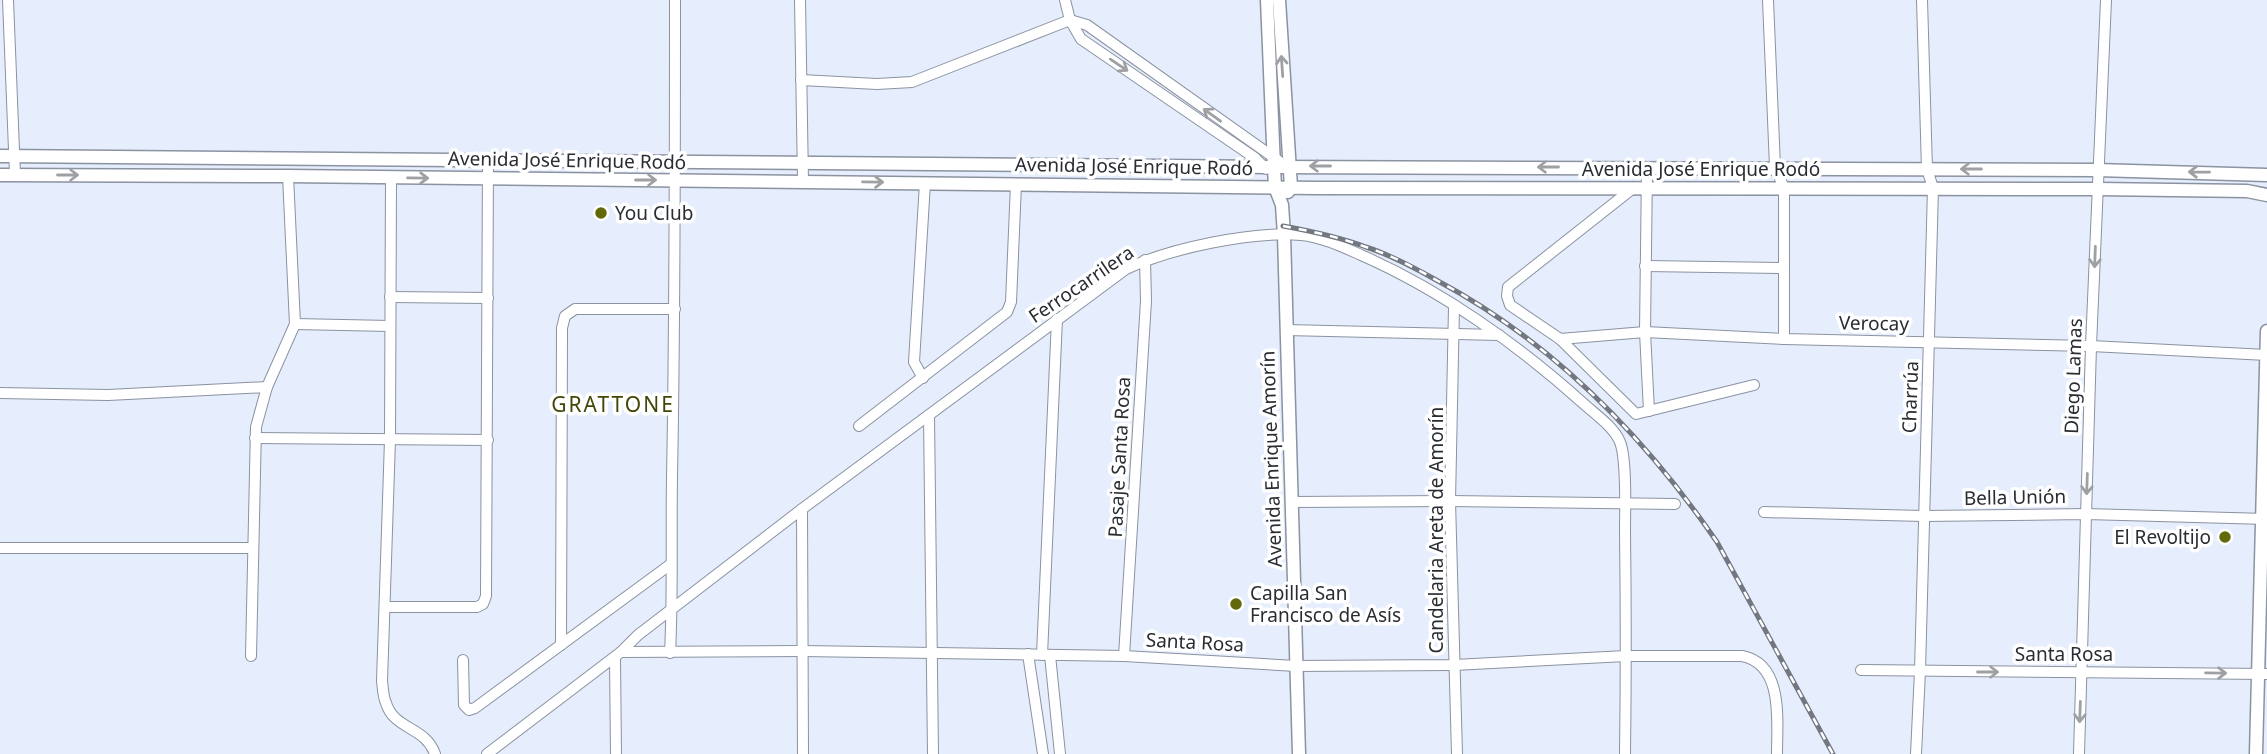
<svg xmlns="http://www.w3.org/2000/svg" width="2267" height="754" font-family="'Noto Sans',sans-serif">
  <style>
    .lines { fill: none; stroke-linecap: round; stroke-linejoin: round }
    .minor-casing { stroke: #8b92a0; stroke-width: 12 }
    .tertiary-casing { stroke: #8b92a0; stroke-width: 15 }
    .minor { stroke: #fff; stroke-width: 10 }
    .tertiary { stroke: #fff; stroke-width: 12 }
    .rail-casing { stroke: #727780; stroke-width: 5 }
    .rail { stroke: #fff; stroke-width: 2.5; stroke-dasharray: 8; stroke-linecap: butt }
    .oneway { stroke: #9fa0a3 }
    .poi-dot { fill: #62690a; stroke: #fff; stroke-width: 2.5 }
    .labels { text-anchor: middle; stroke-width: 7; stroke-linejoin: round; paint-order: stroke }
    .street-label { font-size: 19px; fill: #292c32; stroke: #fff }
    .poi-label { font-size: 19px; fill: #292c32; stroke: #fff; text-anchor: start }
    .neighbourhood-label { font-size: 21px; letter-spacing: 2px; fill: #424708; stroke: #fff }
  </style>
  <rect width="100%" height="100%" fill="#e6eefe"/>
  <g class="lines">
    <defs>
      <g id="minor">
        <path d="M8 0 15 175"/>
        <path d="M800 0 803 181"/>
        <path d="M1065 0 1070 20 1081 39 1255 158 1266 169"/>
        <path d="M1768 0 1775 167 1784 188V339"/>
        <path d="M1070 20 1087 25 1279 161"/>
        <path d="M801 80 877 84 912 82 1070 20"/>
        <path d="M1647 168 1645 332 1649 411"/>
        <path d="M391 177 390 440 382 681C383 688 383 697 386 703 394 730 425 726 435 754"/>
        <path d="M1632 189 1508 287 1507 296 1510 305 1560 339 1645 332 1784 339 2091 346 2267 355"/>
        <path d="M1645 266 1784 268"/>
        <path d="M390 297 488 298"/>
        <path d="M1454 307 1450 501 1457 754"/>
        <path d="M295 324 390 326"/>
        <path d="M1286 330 1499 335"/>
        <path d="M1560 339 1636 414 1754 385"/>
        <path d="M923 378 914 362 925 183"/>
        <path d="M0 393 108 395 267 387"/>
        <path d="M929 415 933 754"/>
        <path d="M859 426 1007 312 1011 302 1016 184"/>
        <path d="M255 438 488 440"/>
        <path d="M1292 502 1450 501 1675 504"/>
        <path d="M802 509 803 754"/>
        <path d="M1764 512 1923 516 2086 514 2267 519"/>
        <path d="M0 548H252"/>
        <path d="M385 607H477L483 604 486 596 488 160"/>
        <path d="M561 645 562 328 565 316 575 309H675"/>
        <path d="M621 652 638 635 802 509 1126 269C1171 248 1252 231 1301 235 1322 237 1343 247 1361 255 1441 290 1520 346 1584 404 1596 415 1614 427 1620 442 1627 459 1625 512 1625 532 1626 606 1626 680 1625 754"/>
        <path d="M670 653C673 595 671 537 672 478 675 319 675 159 675 0"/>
        <path d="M1028 654 1043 754"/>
        <path d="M1042 655 1057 319"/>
        <path d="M1050 655 1060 754"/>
        <path d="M251 656 256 427 267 387 295 324 288 176"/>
        <path d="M1124 656 1146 301 1145 260"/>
        <path d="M615 659 616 754"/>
        <path d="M463 660 464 705 469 710 475 708 671 564"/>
        <path d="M1861 670 2267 674"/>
        <path d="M487 754 621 652 802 651 1124 656 1296 666 1454 665 1626 656H1742C1784 664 1777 721 1777 754"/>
        <path d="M1916 754 1920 671 1933 188 1927 169 1922 0"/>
        <path d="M2079 754 2091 346 2106 0"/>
      </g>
      <g id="tertiary">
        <path d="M1267 0 1274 167 1275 187 1282 205 1284 235 1299 754"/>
        <path d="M1279 0 1291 187 1288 192"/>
        <path d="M0 156 1274 167 2097 170 2267 175"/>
        <path d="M0 175 288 176 1317 188 2098 189 2247 191 2267 195"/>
        <path d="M2256 754 2267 331"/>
      </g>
    </defs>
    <use href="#minor" class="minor-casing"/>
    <use href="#tertiary" class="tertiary-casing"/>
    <use href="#minor" class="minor"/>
    <use href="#tertiary" class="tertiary"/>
    <defs>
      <path id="rail" d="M1283 226C1311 231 1339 237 1366 247 1391 255 1415 268 1438 281 1552 342 1644 436 1717 542L1833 754"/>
    </defs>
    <use href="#rail" class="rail-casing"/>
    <use href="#rail" class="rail"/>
  </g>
  <defs><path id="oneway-shaft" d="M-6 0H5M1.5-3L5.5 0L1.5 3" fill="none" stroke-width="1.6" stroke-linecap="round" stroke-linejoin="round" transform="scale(1.75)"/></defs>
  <g class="oneway">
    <use href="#oneway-shaft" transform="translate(1119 65) rotate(34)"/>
    <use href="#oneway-shaft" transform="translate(1282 66) rotate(-94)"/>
    <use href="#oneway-shaft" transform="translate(1212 115) rotate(-144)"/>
    <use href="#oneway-shaft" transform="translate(1320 166) rotate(-180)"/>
    <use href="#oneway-shaft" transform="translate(1548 167) rotate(180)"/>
    <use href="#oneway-shaft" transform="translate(1971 169) rotate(-180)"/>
    <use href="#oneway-shaft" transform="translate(2199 172) rotate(-179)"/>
    <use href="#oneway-shaft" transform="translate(68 175)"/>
    <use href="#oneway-shaft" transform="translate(418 178) rotate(1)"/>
    <use href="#oneway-shaft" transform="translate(646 180)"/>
    <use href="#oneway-shaft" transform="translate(873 182) rotate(1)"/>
    <use href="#oneway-shaft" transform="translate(2095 257) rotate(92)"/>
    <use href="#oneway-shaft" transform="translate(2087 484) rotate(92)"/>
    <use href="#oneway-shaft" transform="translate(1988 672)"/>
    <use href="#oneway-shaft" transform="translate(2216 673) rotate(1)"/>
    <use href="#oneway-shaft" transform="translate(2080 712) rotate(92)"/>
  </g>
  <g class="poi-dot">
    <circle cx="601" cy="213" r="7"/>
    <circle cx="2225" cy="537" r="7"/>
    <circle cx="1236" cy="604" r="7"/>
  </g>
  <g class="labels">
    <g class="street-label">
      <text transform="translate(567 160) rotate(1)" y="7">Avenida José Enrique Rodó</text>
      <text transform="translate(1134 166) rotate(1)" y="7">Avenida José Enrique Rodó</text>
      <text x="1701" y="176">Avenida José Enrique Rodó</text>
      <text transform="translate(1081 284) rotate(-34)" y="7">Ferrocarrilera</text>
      <text transform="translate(1874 323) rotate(1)" y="7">Verocay</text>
      <text transform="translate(2073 376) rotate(-88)" y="7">Diego Lamas</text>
      <text transform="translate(1910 397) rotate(-88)" y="7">Charrúa</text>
      <text transform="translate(1119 457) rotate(-87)" y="7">Pasaje Santa Rosa</text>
      <text transform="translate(1271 459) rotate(-92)" y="7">Avenida Enrique Amorín</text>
      <text transform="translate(2015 497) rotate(-1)" y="7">Bella Unión</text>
      <text transform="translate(1436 530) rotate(-90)" y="7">Candelaria Areta de Amorín</text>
      <text transform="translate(1195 642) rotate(3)" y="7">Santa Rosa</text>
      <text x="2064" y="661">Santa Rosa</text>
    </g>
    <g class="poi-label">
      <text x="615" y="220">You Club</text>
      <text x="2211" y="544" text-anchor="end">El Revoltijo</text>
      <text x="1250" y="600">Capilla San<tspan x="1250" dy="22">Francisco de Asís</tspan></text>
    </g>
    <g class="neighbourhood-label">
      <text x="613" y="412">GRATTONE</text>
    </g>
  </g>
</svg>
